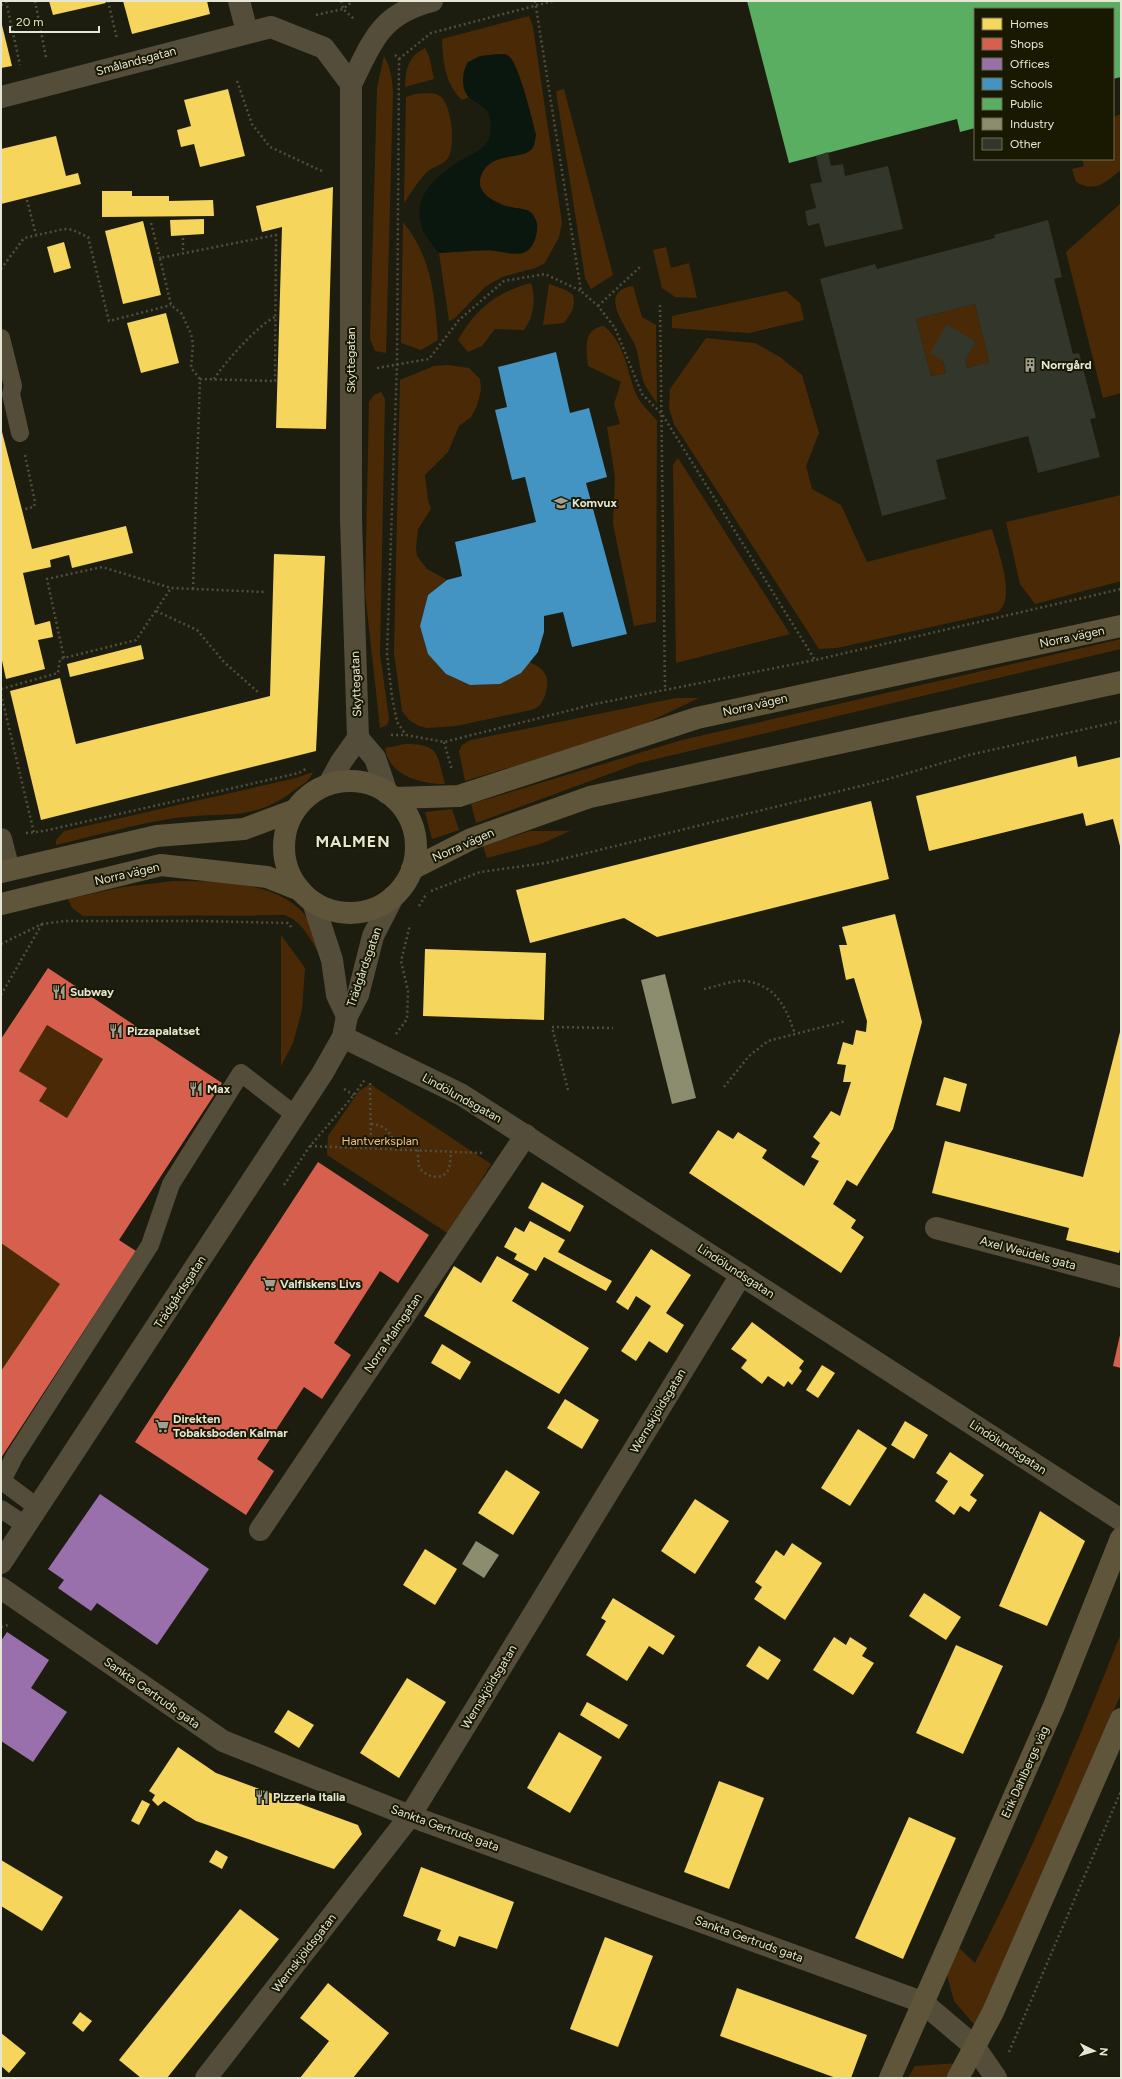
<svg xmlns="http://www.w3.org/2000/svg" width="1122" height="2079" font-family="Figtree,sans-serif">
  <style>
    .green { fill: #4a2a06 }
    .water { fill: #0a170f }
    .homes { fill: #f6d55c }
    .shops { fill: #d6604d; fill-rule: evenodd }
    .offices { fill: #9970ab }
    .schools { fill: #4393c3 }
    .public { fill: #5aae61 }
    .industry { fill: #8c8c6e }
    .building { fill: #32362b; fill-rule: evenodd }
    .lines { fill: none; stroke-linecap: round; stroke-linejoin: round }
    .path { stroke: #524e3f; stroke-width: 2.5; stroke-dasharray: 2 3; stroke-linecap: butt }
    .lane { stroke: #544d3a; stroke-width: 18 }
    .street { stroke: #544d3a; stroke-width: 22 }
    .secondary { stroke: #5e553a; stroke-width: 22 }
    .labels { text-anchor: middle; stroke-width: 4; stroke-linejoin: round; paint-order: stroke }
    .street-label { font-size: 12px; fill: #e5e6d6; stroke: #191902 }
    .poi-label { font-size: 12px; font-weight: bold; fill: #e5e6d6; stroke: #191902; text-anchor: start }
    .park-label { font-size: 12px; fill: #f9bd8c; stroke: #191902 }
    .district-label { font-size: 16px; font-weight: bold; letter-spacing: 1px; fill: #e5e6d6; stroke: #191902 }
  </style>
  <rect width="100%" height="100%" fill="#1c1d0f"/>
  <g class="green">
    <path d="M529 16 533 27 562 223 559 237 545 263 535 268 502 277 485 287 455 318 449 321 439 253 491 250 512 254 520 209C503 206 467 194 483 170 492 157 512 155 526 153L536 135C531 116 520 63 505 54L464 87 469 97 462 100C445 84 443 61 442 39Z"/>
    <path d="M425 48 429 56 434 79 405 87C406 70 407 57 425 48Z"/>
    <path d="M384 56C391 68 392 79 393 92L386 353 375 351 370 339 377 88Z"/>
    <path d="M564 89 613 275 591 289 585 278 556 91Z"/>
    <path d="M416 94C422 94 432 92 438 95 452 101 456 146 448 158 443 166 432 166 426 173 417 182 411 193 404 203L406 97Z"/>
    <path d="M1121 114V170C1104 183 1096 193 1076 182L1072 169 1084 166 1082 159H1113V117Z"/>
    <path d="M1121 203V393L1103 398 1066 252Z"/>
    <path d="M403 222C433 260 434 294 438 340L421 350 401 343Z"/>
    <path d="M666 247 671 268 689 263 697 298 675 297 662 288 653 250Z"/>
    <path d="M531 283C536 298 534 317 524 330L495 329 482 346 468 352 458 340C477 308 495 293 531 283Z"/>
    <path d="M549 284 566 290 573 295C576 307 571 313 564 323L543 325Z"/>
    <path d="M633 286 642 317 656 325 657 403C653 397 648 391 645 385 639 372 640 355 634 343 626 326 597 291 633 286Z"/>
    <path d="M786 291 800 303 804 320 749 333 672 328V316Z"/>
    <path d="M975 304 989 362 967 368 965 360 976 342 947 325 943 361 946 373 931 376 916 319Z"/>
    <path d="M604 326C626 345 626 370 636 394 640 404 651 413 657 421L656 622 634 626 613 524 615 477 607 427 620 424 614 404 621 382 588 366C586 350 583 328 604 326Z"/>
    <path d="M706 338 755 343 780 357 802 375 819 433 806 466 812 489 841 505 867 562 992 529C997 549 1017 597 998 612L837 648 819 649 674 424 669 408 670 389Z"/>
    <path d="M448 365 469 368 480 379 481 390 477 406 471 417 459 426 448 452 425 475 428 500 431 509 418 529 416 548 417 556 427 569 447 580 428 595 420 626 428 654 446 674 470 685 500 684 530 662C535 665 542 668 545 674 550 681 546 698 540 705 538 707 534 709 531 710L456 726 427 728 419 726 409 720 402 711 394 653 400 380 434 366Z"/>
    <path d="M381 392 385 399 380 654 389 719 387 725 380 728 365 592 369 402 374 395Z"/>
    <path d="M678 458 790 634 676 663 673 465Z"/>
    <path d="M1121 495V581L1035 604 1020 584 1006 522Z"/>
    <path d="M1121 639V649L639 763 476 823 471 804 682 740Z"/>
    <path d="M676 698H699L630 731 465 781 459 751 462 745 471 740Z"/>
    <path d="M405 744C441 744 436 754 445 784 421 784 389 776 385 748Z"/>
    <path d="M313 772C310 781 303 784 296 789 253 823 224 811 175 818 135 824 95 836 56 845V840L64 831 296 778Z"/>
    <path d="M452 809 459 830 432 839 425 812Z"/>
    <path d="M530 831H570L543 843 487 858 483 846Z"/>
    <path d="M174 881C217 881 284 880 310 922 315 930 316 943 318 952 310 938 301 920 284 915L83 916 72 908 68 899 123 887Z"/>
    <path d="M281 935 305 968 302 1010 293 1043 281 1066Z"/>
    <path d="M47 1025 103 1059 67 1118 39 1101 47 1088 19 1071Z"/>
    <path d="M370 1084 491 1164 449 1234 327 1155 328 1136 359 1091Z"/>
    <path d="M1 1243 60 1284 1 1371Z"/>
    <path d="M1121 1633V1694L977 2028 954 2001 947 1975 958 1947 975 1963C1030 1856 1077 1745 1121 1633Z"/>
    <path d="M960 2063 951 2078H908L915 2066Z"/>
  </g>
  <path class="water" d="M498 54C502 54 506 53 510 57 519 66 532 119 536 135 535 140 535 145 532 149 522 161 486 150 480 180 478 194 496 204 508 207 515 208 523 208 529 211 533 213 536 219 537 223 538 232 535 246 527 251 520 256 511 253 503 252 483 248 460 252 439 253 434 246 425 237 422 228 412 196 435 177 460 161 471 154 488 149 490 134 491 127 492 117 487 111 483 105 475 103 470 98 460 90 462 71 468 62L480 56Z"/>
  <g class="homes">
    <path d="M49 1H105L106 3 53 15Z"/>
    <path d="M123 1H207L210 14 132 34Z"/>
    <path d="M1 21 12 66 1 68Z"/>
    <path d="M228 89 245 156 200 167 194 144 181 147 177 130 191 126 184 100Z"/>
    <path d="M56 136 66 176 78 173 81 184 1 204V149Z"/>
    <path d="M333 187 326 429 276 428 282 227 262 232 256 206Z"/>
    <path d="M102 191H132V196H169V201L213 200 214 216 102 217Z"/>
    <path d="M204 219V234L171 236 170 220Z"/>
    <path d="M143 221 161 295 123 304 105 231Z"/>
    <path d="M64 242 71 268 54 273 47 247Z"/>
    <path d="M166 313 179 363 141 373 127 323Z"/>
    <path d="M1 428 32 549 126 526 133 553 72 568 69 555 50 560 51 567 23 573 35 625 50 621 53 637 38 640 45 669 6 679 1 656Z"/>
    <path d="M274 554 325 556 316 751 41 820 10 691 60 678 76 744 270 696Z"/>
    <path d="M141 645 144 659 70 677 67 664Z"/>
    <path d="M1076 756 1078 767 1121 757V850L1113 819 1086 826 1083 813 929 851 916 796Z"/>
    <path d="M871 801 889 879 657 937 624 918 530 943 516 890Z"/>
    <path d="M895 914 922 1022 893 1129 857 1186 847 1180 833 1204 856 1220 851 1228 864 1237 841 1273 689 1173 718 1130 733 1139 738 1132 767 1150 762 1158 804 1186 819 1161 811 1157 820 1143 813 1137 831 1111 840 1116 851 1082H843L846 1065 837 1064 843 1042 853 1045 856 1030 866 1032 867 1021 854 978 846 980 839 945H847L842 927Z"/>
    <path d="M425 949 546 953 544 1020 423 1016Z"/>
    <path d="M1121 1028V1246L1119 1253 1066 1240 1069 1228 932 1193 945 1141 1083 1177Z"/>
    <path d="M944 1077 967 1084 960 1112 936 1105Z"/>
    <path d="M542 1182 584 1206 570 1232 528 1208Z"/>
    <path d="M530 1221 565 1240 558 1252 612 1281 606 1291 544 1257 536 1271 514 1259 517 1254 504 1247 515 1227 524 1232Z"/>
    <path d="M651 1249 691 1275 666 1313 684 1325 667 1353 649 1341 636 1361 621 1351 651 1306 636 1296 628 1310 616 1302Z"/>
    <path d="M497 1256 529 1274 512 1301 589 1348 559 1394 424 1316 454 1266 481 1283Z"/>
    <path d="M752 1322 804 1361 799 1368 802 1371 792 1385 788 1381 784 1387 768 1376 762 1384 741 1368 747 1360 731 1349Z"/>
    <path d="M442 1344 471 1362 460 1380 431 1363Z"/>
    <path d="M822 1365 835 1373 818 1398 806 1390Z"/>
    <path d="M565 1399 599 1420 582 1449 547 1428Z"/>
    <path d="M905 1421 928 1435 914 1459 891 1445Z"/>
    <path d="M858 1429 887 1448 850 1506 821 1488Z"/>
    <path d="M950 1452 984 1475 970 1495 977 1500 969 1512 960 1506 954 1515 935 1501 948 1481 936 1473Z"/>
    <path d="M506 1470 540 1492 513 1535 478 1513Z"/>
    <path d="M695 1499 729 1521 695 1574 661 1551Z"/>
    <path d="M1040 1511 1085 1541 1047 1626 999 1606Z"/>
    <path d="M792 1543 822 1563 785 1620 754 1599 762 1587 755 1582 776 1550 784 1556Z"/>
    <path d="M425 1549 457 1569 435 1605 403 1585Z"/>
    <path d="M924 1593 961 1617 946 1640 909 1616Z"/>
    <path d="M613 1598 675 1636 663 1655 649 1646 627 1681 586 1655 606 1621 601 1618Z"/>
    <path d="M834 1637 846 1645 850 1637 867 1648 862 1656 874 1663 853 1695 813 1670Z"/>
    <path d="M956 1645 1003 1666 963 1754 916 1733Z"/>
    <path d="M759 1646 781 1660 768 1680 746 1666Z"/>
    <path d="M407 1678 446 1702 399 1778 360 1753Z"/>
    <path d="M587 1702 628 1725 619 1739 580 1715Z"/>
    <path d="M288 1710 314 1725 299 1748 274 1732Z"/>
    <path d="M559 1732 602 1757 570 1813 527 1788Z"/>
    <path d="M178 1747 216 1773 358 1825 362 1834 334 1869 196 1821 164 1801 158 1806 152 1800 155 1795 149 1791Z"/>
    <path d="M719 1781 764 1798 729 1889 684 1872Z"/>
    <path d="M142 1800 150 1804 139 1825 131 1821Z"/>
    <path d="M909 1817 956 1838 903 1959 855 1938Z"/>
    <path d="M216 1850 228 1857 222 1869 209 1862Z"/>
    <path d="M1 1860 63 1897 42 1931 1 1906Z"/>
    <path d="M421 1867 514 1902 497 1949 459 1936 455 1947 437 1940 441 1930 403 1916Z"/>
    <path d="M240 1909 279 1939 167 2078H141L119 2060Z"/>
    <path d="M605 1937 653 1956 618 2047 570 2029Z"/>
    <path d="M328 1983 389 2033 353 2078H300L329 2041 300 2018Z"/>
    <path d="M737 1988 867 2035 851 2078H836L720 2036Z"/>
    <path d="M80 2012 92 2021 83 2032 72 2023Z"/>
    <path d="M1 2033 26 2053 9 2073 1 2066Z"/>
  </g>
  <g class="shops">
    <path d="M48 968 222 1083 119 1240 136 1251 1 1458V1371L60 1284 1 1243V1039ZM47 1025 103 1059 67 1118 39 1101 47 1088 19 1071Z"/>
    <path d="M318 1162 429 1235 398 1283 380 1271 334 1343 351 1355 322 1399 304 1387 257 1459 274 1471 246 1515 135 1442Z"/>
    <path d="M1120 1335H1121V1368L1113 1366Z"/>
  </g>
  <g class="offices">
    <path d="M100 1494 209 1569 157 1645 97 1603 91 1611 58 1588 64 1580 48 1569Z"/>
    <path d="M7 1632 49 1660 31 1688 67 1712 33 1762 1 1741V1641Z"/>
  </g>
  <path class="schools" d="M556 352 570 413 589 408 607 477 586 483 627 634 572 647 563 612 544 616V632L538 652 521 673 500 684 470 685 446 674 428 654 420 626 428 595 447 580 462 576 455 542 536 522 525 477 512 480 495 410 507 407 498 367Z"/>
  <path class="public" d="M747 1H1121V77L1113 79V9H975V128L960 132 957 119 789 163Z"/>
  <g class="industry">
    <path d="M665 974 696 1098 672 1104 641 980Z"/>
    <path d="M476 1541 499 1555 484 1578 462 1564Z"/>
  </g>
  <g class="building">
    <path d="M828 152 831 166 843 164 845 176 888 166 903 229 825 247 819 223 808 226 805 211 816 208 810 184 822 182 816 156Z"/>
    <path d="M1048 220 1062 277 1054 279 1073 354 1079 353 1096 418 1090 419 1100 457 1038 473 1028 436 936 460 946 499 882 516 820 279 875 264 877 269 995 238 994 235ZM975 304 989 362 967 368 965 360 976 342 947 324 930 353 943 361 946 373 931 376 916 319Z"/>
  </g>
  <g class="lines">
    <g class="path">
      <path d="M6 1 20 65"/>
      <path d="M35 1 46 57"/>
      <path d="M108 1 117 39"/>
      <path d="M341 1 343 9 355 20"/>
      <path d="M535 1 581 291 598 306 615 328 642 394 662 414 815 660"/>
      <path d="M1 5 6 4"/>
      <path d="M316 15 343 9 353 1"/>
      <path d="M395 55 399 59 397 364 387 654 392 697 397 722 406 735"/>
      <path d="M399 59 431 33 553 1"/>
      <path d="M237 81 252 124 270 147 324 172"/>
      <path d="M27 200 36 235"/>
      <path d="M151 223 160 258"/>
      <path d="M183 238V253"/>
      <path d="M1 269 24 238 64 229 73 230 88 237 109 321 171 305"/>
      <path d="M660 305 665 690"/>
      <path d="M598 306 641 266"/>
      <path d="M377 368 429 359 459 320 504 281 545 274 581 291"/>
      <path d="M214 379C225 362 257 326 275 317"/>
      <path d="M25 455 35 502 34 507 25 509"/>
      <path d="M193 589 200 379 275 381 276 235 160 258 171 305 182 314 191 334 193 344 191 368 200 379"/>
      <path d="M156 611 197 630 224 662 259 693"/>
      <path d="M64 658 47 579 102 567 171 588"/>
      <path d="M1 689 58 673 60 659 136 640 171 588 265 592"/>
      <path d="M1 694 34 833"/>
      <path d="M391 735H406L444 742 595 704 815 660 1121 589"/>
      <path d="M444 742 452 770"/>
      <path d="M26 833 44 831 299 773 307 768"/>
      <path d="M431 891 480 872 546 863 885 780 969 755 1121 721"/>
      <path d="M419 906 427 893"/>
      <path d="M1 944 42 924 65 921H199L288 923 292 928"/>
      <path d="M704 989C715 987 736 979 746 981 777 986 786 1008 795 1034"/>
      <path d="M1 995 42 924"/>
      <path d="M396 1034 407 1019 408 991 401 961 410 925"/>
      <path d="M370 1083 371 1148"/>
      <path d="M724 1087 749 1056 768 1041 846 1021"/>
      <path d="M344 1089 354 1095"/>
      <path d="M568 1090 552 1027 613 1028"/>
      <path d="M371 1124C387 1125 392 1135 397 1149"/>
      <path d="M310 1146 482 1153"/>
      <path d="M418 1150C418 1155 418 1162 419 1166 422 1175 439 1181 446 1173 451 1168 450 1159 451 1152"/>
      <path d="M284 1185 310 1146 354 1095 366 1078"/>
      <path d="M1 1627 8 1625"/>
      <path d="M1009 2052 1121 1791"/>
    </g>
    <g class="lane">
      <path d="M1 338 13 386 11 394 20 433"/>
      <path d="M37 1507 2 1481 14 1457 150 1245 171 1184 241 1073 295 1115"/>
      <path d="M1 1509 25 1525"/>
    </g>
    <g class="street">
      <path d="M239 1 247 32"/>
      <path d="M351 84C373 41 380 14 432 1"/>
      <path d="M1 97 271 27 324 48 351 84V519L358 738 341 762 329 784"/>
      <path d="M358 738 375 758 387 793"/>
      <path d="M1 839 9 870"/>
      <path d="M313 902 332 960 337 995 347 1016"/>
      <path d="M343 1037 462 1095 1121 1520"/>
      <path d="M936 1228 1121 1277"/>
      <path d="M260 1530 526 1135"/>
      <path d="M1 1563 322 1074 343 1037 347 1016 358 995 373 936 393 897"/>
      <path d="M1 1588 223 1741 410 1816 922 2002 974 2046 996 2078"/>
      <path d="M206 2078 410 1816 741 1275"/>
    </g>
    <g class="secondary">
      <circle cx="350" cy="847" r="66"/>
      <path d="M394 798 459 796 697 718 1121 626"/>
      <path d="M412 869 471 839 590 797 1121 682"/>
      <path d="M1 872 157 836 244 829 295 810"/>
      <path d="M1 904 161 865 267 877 300 890"/>
      <path d="M890 2078 1054 1706 1121 1538"/>
      <path d="M958 2078 993 2012 1121 1719"/>
    </g>
  </g>
  <defs>
    <symbol id="building-bare" viewBox="-9 -9 18 18"><path d="M-4-6H4V6H1V3H-1V6H-4ZM-2.5-4.3h1.7v1.8h-1.7ZM.8-4.3h1.7v1.8H.8ZM-2.5-1h1.7V.8h-1.7ZM.8-1h1.7V.8H.8Z" fill="#9fa090" stroke="#191902" stroke-width="2.5" paint-order="stroke"/></symbol>
    <symbol id="school-bare" viewBox="-9 -9 18 18"><path d="M0-5L7-2L0 1L-7-2ZM-4 1L0 2.5L4 1V4Q0 6-4 4Z" fill="#9fa090" stroke="#191902" stroke-width="2.5" paint-order="stroke"/></symbol>
    <symbol id="restaurant-bare" viewBox="-9 -9 18 18"><path d="M-5-6h1v4h1v-4h1v4h1v-4h1v5L-1.5 .5V6h-2V.5L-5-1ZM5-6V6H3V1.5H1.5Q1.5-4 5-6Z" fill="#9fa090" stroke="#191902" stroke-width="2.5" paint-order="stroke"/></symbol>
    <symbol id="supermarket-bare" viewBox="-9 -9 18 18"><path d="M-6-5.5h2.5l.6 2H6L4.5 2H-2.5L-4.4-4H-6ZM-1.5 3.2a1.3 1.3 0 1 0 .1 0ZM3 3.2a1.3 1.3 0 1 0 .1 0Z" fill="#9fa090" stroke="#191902" stroke-width="2.5" paint-order="stroke"/></symbol>
  </defs>
  <g fill-rule="evenodd">
    <use href="#building-bare" x="1020" y="355" width="20" height="20"/>
    <use href="#school-bare" x="551" y="493" width="20" height="20"/>
    <use href="#restaurant-bare" x="49" y="982" width="20" height="20"/>
    <use href="#restaurant-bare" x="106" y="1021" width="20" height="20"/>
    <use href="#restaurant-bare" x="186" y="1079" width="20" height="20"/>
    <use href="#supermarket-bare" x="259" y="1274" width="20" height="20"/>
    <use href="#supermarket-bare" x="152" y="1416" width="20" height="20"/>
    <use href="#restaurant-bare" x="252" y="1787" width="20" height="20"/>
  </g>
  <g class="labels">
    <g class="street-label">
      <text transform="translate(136 61) rotate(-15)" y="4">Smålandsgatan</text>
      <text transform="translate(351 360) rotate(-90)" y="4">Skyttegatan</text>
      <text transform="translate(1072 637) rotate(-12)" y="4">Norra vägen</text>
      <text transform="translate(356 684) rotate(-92)" y="4">Skyttegatan</text>
      <text transform="translate(755 705) rotate(-13)" y="4">Norra vägen</text>
      <text transform="translate(463 845) rotate(-24)" y="4">Norra vägen</text>
      <text transform="translate(127 874) rotate(-13)" y="4">Norra vägen</text>
      <text transform="translate(364 967) rotate(-71)" y="4">Trädgårdsgatan</text>
      <text transform="translate(462 1098) rotate(29)" y="4">Lindölundsgatan</text>
      <text transform="translate(1028 1253) rotate(15)" y="4">Axel Weüdels gata</text>
      <text transform="translate(736 1271) rotate(33)" y="4">Lindölundsgatan</text>
      <text transform="translate(180 1292) rotate(-57)" y="4">Trädgårdsgatan</text>
      <text transform="translate(393 1333) rotate(-56)" y="4">Norra Malmgatan</text>
      <text transform="translate(658 1411) rotate(-59)" y="4">Wernskjöldsgatan</text>
      <text transform="translate(1008 1447) rotate(33)" y="4">Lindölundsgatan</text>
      <text transform="translate(489 1687) rotate(-59)" y="4">Wernskjöldsgatan</text>
      <text transform="translate(152 1693) rotate(35)" y="4">Sankta Gertruds gata</text>
      <text transform="translate(1025 1772) rotate(-66)" y="4">Erik Dahlbergs väg</text>
      <text transform="translate(445 1828) rotate(20)" y="4">Sankta Gertruds gata</text>
      <text transform="translate(749 1939) rotate(20)" y="4">Sankta Gertruds gata</text>
      <text transform="translate(304 1953) rotate(-52)" y="4">Wernskjöldsgatan</text>
    </g>
    <g class="poi-label">
      <text x="1041" y="369">Norrgård</text>
      <text x="572" y="507">Komvux</text>
      <text x="70" y="996">Subway</text>
      <text x="127" y="1035">Pizzapalatset</text>
      <text x="207" y="1093">Max</text>
      <text x="280" y="1288">Valfiskens Livs</text>
      <text x="173" y="1423">Direkten<tspan x="173" dy="14">Tobaksboden Kalmar</tspan></text>
      <text x="273" y="1801">Pizzeria Italia</text>
    </g>
    <g class="park-label">
      <text x="380" y="1145">Hantverksplan</text>
    </g>
    <g class="district-label">
      <text x="353" y="847">MALMEN</text>
    </g>
  </g>
  <rect width="1122" height="2079" fill="none" stroke="#e5e6d6" stroke-width="4"/>
  <rect x="974" y="8" width="140" height="152" fill="#191902" stroke="#6b6b57"/>
  <rect x="982" y="18" width="20" height="12" fill="#f6d55c" stroke="#6b6b57"/>
  <text x="1010" y="28" font-size="12" fill="#e5e6d6">Homes</text>
  <rect x="982" y="38" width="20" height="12" fill="#d6604d" stroke="#6b6b57"/>
  <text x="1010" y="48" font-size="12" fill="#e5e6d6">Shops</text>
  <rect x="982" y="58" width="20" height="12" fill="#9970ab" stroke="#6b6b57"/>
  <text x="1010" y="68" font-size="12" fill="#e5e6d6">Offices</text>
  <rect x="982" y="78" width="20" height="12" fill="#4393c3" stroke="#6b6b57"/>
  <text x="1010" y="88" font-size="12" fill="#e5e6d6">Schools</text>
  <rect x="982" y="98" width="20" height="12" fill="#5aae61" stroke="#6b6b57"/>
  <text x="1010" y="108" font-size="12" fill="#e5e6d6">Public</text>
  <rect x="982" y="118" width="20" height="12" fill="#8c8c6e" stroke="#6b6b57"/>
  <text x="1010" y="128" font-size="12" fill="#e5e6d6">Industry</text>
  <rect x="982" y="138" width="20" height="12" fill="#32362b" stroke="#6b6b57"/>
  <text x="1010" y="148" font-size="12" fill="#e5e6d6">Other</text>
  <g transform="translate(1094 2051) rotate(95)" stroke="#191902" stroke-width="3" paint-order="stroke">
  <path d="M0-3L7 15L0 10L-7 15Z" fill="#e5e6d6"/>
  <text y="-6" font-size="11" font-weight="bold" text-anchor="middle" fill="#e5e6d6">N</text>
  </g>
  <path d="M10 26v6h89v-6" fill="none" stroke="#e5e6d6" stroke-width="2"/>
  <text x="16" y="26" font-size="12" fill="#e5e6d6" stroke="#191902" stroke-width="3" paint-order="stroke">20 m</text>
</svg>
